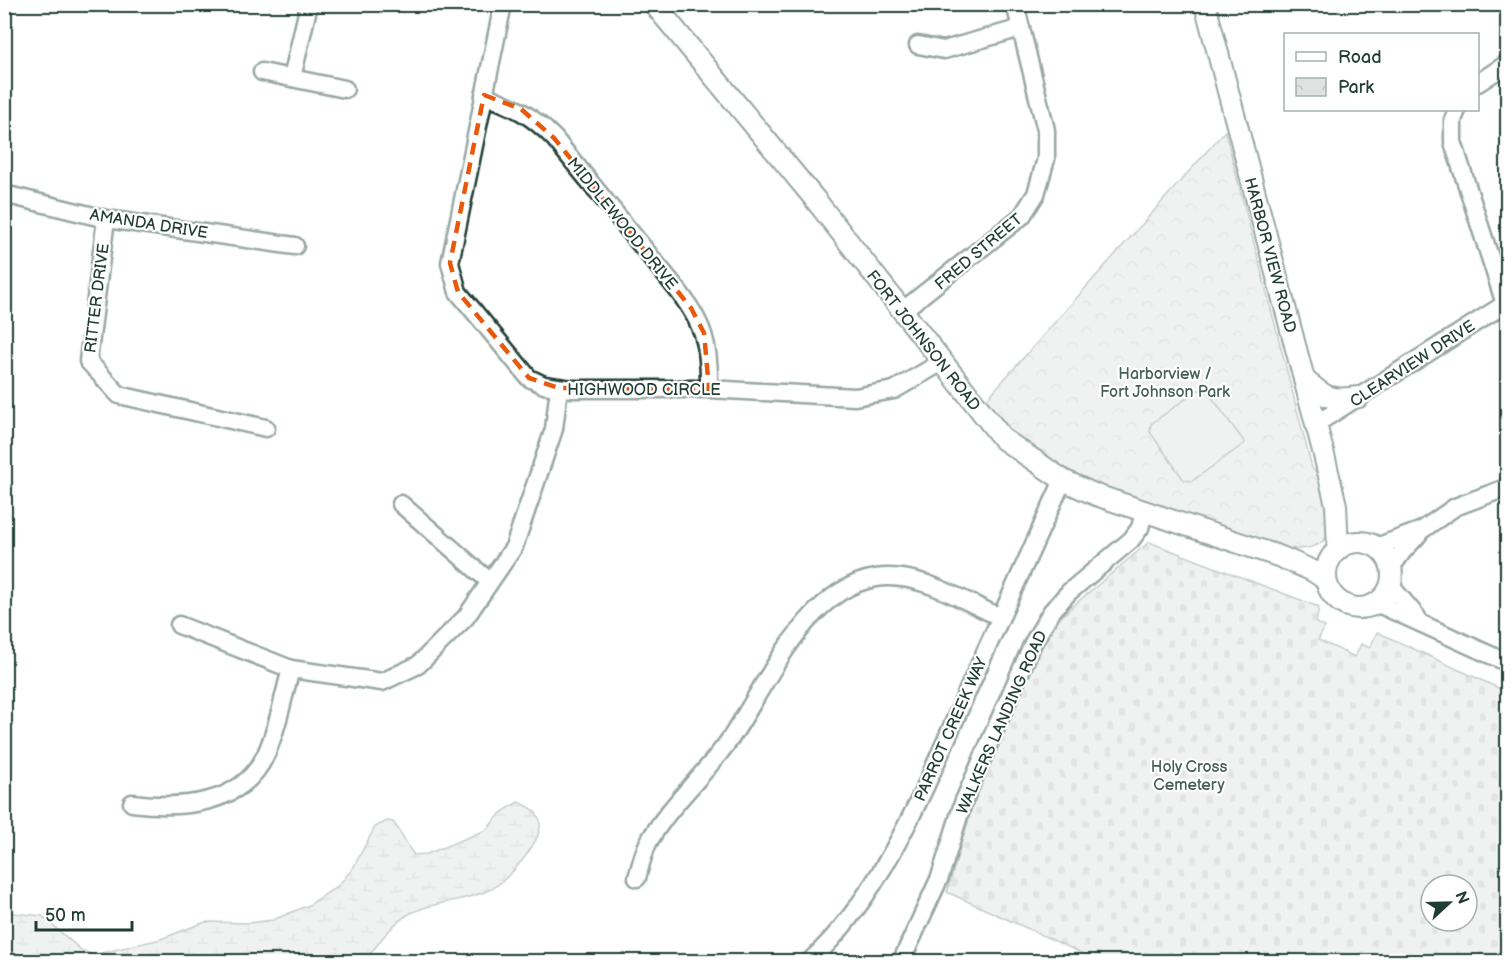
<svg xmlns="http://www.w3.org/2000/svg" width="1512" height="966" font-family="'Balsamiq Sans',sans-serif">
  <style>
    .wetland { fill: url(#wetland-marsh); stroke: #7e908b; stroke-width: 1.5 }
    .cemetery { fill: url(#cemetery-stones); stroke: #7e908b; stroke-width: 1.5; fill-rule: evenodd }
    .park { fill: url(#park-crowns); stroke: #7e908b; stroke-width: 1.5 }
    .pitch { fill: #dee3e2; stroke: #7e908b; stroke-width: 1.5 }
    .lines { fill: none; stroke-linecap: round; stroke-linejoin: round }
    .minor-casing { stroke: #1f3d34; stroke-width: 21 }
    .major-casing { stroke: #1f3d34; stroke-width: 24 }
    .minor { stroke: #fff; stroke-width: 16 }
    .major { stroke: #fff; stroke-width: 20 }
    .marked { fill: none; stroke: #e8590c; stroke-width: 4.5; stroke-dasharray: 12 8; stroke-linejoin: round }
    .labels { text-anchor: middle; stroke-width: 4.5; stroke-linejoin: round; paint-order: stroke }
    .street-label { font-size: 16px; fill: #1f3d34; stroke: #fff }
    .park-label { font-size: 16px; fill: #455e57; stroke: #fff }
  </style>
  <defs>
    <pattern id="wetland-marsh" width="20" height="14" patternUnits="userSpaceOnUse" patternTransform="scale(1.5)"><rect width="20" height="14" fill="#dee3e2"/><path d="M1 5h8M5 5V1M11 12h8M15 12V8" fill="none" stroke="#bec4c2"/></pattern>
    <pattern id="cemetery-stones" width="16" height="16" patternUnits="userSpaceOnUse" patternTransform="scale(1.5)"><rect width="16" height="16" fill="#dee3e2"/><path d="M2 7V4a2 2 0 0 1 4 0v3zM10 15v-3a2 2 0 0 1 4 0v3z" fill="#bec4c2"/></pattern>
    <pattern id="park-crowns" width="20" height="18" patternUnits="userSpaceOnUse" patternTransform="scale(1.5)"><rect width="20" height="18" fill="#dee3e2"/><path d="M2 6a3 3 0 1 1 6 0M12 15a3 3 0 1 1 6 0" fill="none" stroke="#bec4c2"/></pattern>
  </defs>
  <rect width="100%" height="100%" fill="#fff"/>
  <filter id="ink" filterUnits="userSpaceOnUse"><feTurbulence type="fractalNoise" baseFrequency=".0167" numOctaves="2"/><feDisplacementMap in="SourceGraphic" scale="12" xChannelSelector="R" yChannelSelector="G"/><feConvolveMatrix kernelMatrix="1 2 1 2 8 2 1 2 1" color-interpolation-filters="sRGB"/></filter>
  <g filter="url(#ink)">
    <path class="wetland" d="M518 802C527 805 539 811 540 823 542 842 506 883 489 890 464 902 434 901 409 914 391 924 377 945 365 961L291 962 273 959 261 962 5 961V912L42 916 81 950 93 955 161 939 205 922 249 923 273 920 309 905 338 886 353 868 375 827 387 821 393 822C402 833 406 844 414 855L427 854 486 830 501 813Z"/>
    <path class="cemetery" d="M1149 542 1319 607 1316 623 1325 627 1318 640 1355 657 1361 644 1370 648 1377 632 1507 692V961H1099L947 892 976 794 1045 638 1057 621 1074 605ZM1431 885H1467V921H1431Z"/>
    <path class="park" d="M1225 131 1312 468C1322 477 1323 488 1327 502 1336 538 1324 551 1287 549L1100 487 1066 472 1036 454 1006 429 984 402Z"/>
    <path class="pitch" d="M1198 390 1208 392 1245 443 1192 481 1184 480 1150 432 1151 424Z"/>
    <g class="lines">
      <defs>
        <g id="minor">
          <path d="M503 4 450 263 458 292 529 378 544 385 572 389H709L855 397 894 390 942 362"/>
          <path d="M918 45 944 50 1021 28"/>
          <path d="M262 72 345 89"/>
          <path d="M292 78 309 4"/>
          <path d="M1478 83 1508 63"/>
          <path d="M484 95C516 108 529 113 554 138L676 288C703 323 710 343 709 389"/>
          <path d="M1457 110 1453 120V142L1505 304"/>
          <path d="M4 194 106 219 295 246"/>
          <path d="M106 219 88 361 119 395 266 428"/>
          <path d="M902 311 1022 216 1036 194 1046 159V130L1015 4"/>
          <path d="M1316 424 1508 302"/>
          <path d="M401 504 489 581"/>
          <path d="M1376 547 1422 530 1455 507 1508 487"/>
          <path d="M1391 568 1403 551 1418 535"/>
          <path d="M1390 585 1417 617"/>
          <path d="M1376 603 1508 663"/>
          <path d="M179 625 291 669 382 682 418 665 466 617 514 547 554 429 559 388"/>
          <path d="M132 803C180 809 243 806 266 754 278 728 283 697 291 669"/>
          <path d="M637 878C640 867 643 854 648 843 669 805 705 775 730 739 766 687 805 589 876 578 918 571 963 601 1000 617"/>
          <path d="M809 962C884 894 927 783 967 692 999 621 1031 550 1063 480"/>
          <path d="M901 962 940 877 963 803 1033 643 1051 612 1069 592 1131 540 1140 528 1144 512"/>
        </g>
        <g id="major">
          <path d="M654 4 814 198 1003 439 1063 480 1096 495 1281 557 1313 571 1326 580"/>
          <path d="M1205 4 1323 451 1336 505 1338 549"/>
          <path d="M1304 379C1326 398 1330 401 1359 397"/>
          <circle cx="1359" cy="575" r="33"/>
        </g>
      </defs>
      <use href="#minor" class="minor-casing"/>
      <use href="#major" class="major-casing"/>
      <use href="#minor" class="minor"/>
      <use href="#major" class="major"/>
    </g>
  </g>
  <path d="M0 0H1512V966H0ZM484 95 521 109 554 138 691 308 704 333 709 389 559 388 529 378 458 292 450 263Z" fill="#fff" fill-opacity=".55" fill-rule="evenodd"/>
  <path class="marked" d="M484 95 521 109 554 138 691 308 704 333 709 389 559 388 529 378 458 292 450 263Z"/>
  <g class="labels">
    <g class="street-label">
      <text transform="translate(149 223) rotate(9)" y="6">AMANDA DRIVE</text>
      <text transform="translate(623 223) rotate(51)" y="6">MIDDLEWOOD DRIVE</text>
      <text transform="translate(978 251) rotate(-40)" y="6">FRED STREET</text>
      <text transform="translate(1271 255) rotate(75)" y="6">HARBOR VIEW ROAD</text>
      <text transform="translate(96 298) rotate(-83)" y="6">RITTER DRIVE</text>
      <text transform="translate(924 340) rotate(52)" y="6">FORT JOHNSON ROAD</text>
      <text transform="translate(1412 363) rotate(-33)" y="6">CLEARVIEW DRIVE</text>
      <text x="644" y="395">HIGHWOOD CIRCLE</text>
      <text transform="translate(1001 722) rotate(-66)" y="6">WALKERS LANDING ROAD</text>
      <text transform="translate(950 729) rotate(-66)" y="6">PARROT CREEK WAY</text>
    </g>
    <g class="park-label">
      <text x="1165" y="379">Harborview /<tspan x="1165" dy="18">Fort Johnson Park</tspan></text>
      <text x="1189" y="772">Holy Cross<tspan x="1189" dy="18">Cemetery</tspan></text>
    </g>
  </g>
  <rect width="1512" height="966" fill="none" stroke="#fff" stroke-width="24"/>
  <rect x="12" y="12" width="1488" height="942" fill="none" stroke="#1f3d34" stroke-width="2" filter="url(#ink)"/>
  <rect x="1284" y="33" width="195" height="78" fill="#ffffff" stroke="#a5b1ae" stroke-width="1.5"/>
  <rect x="1296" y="52" width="30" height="9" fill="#ffffff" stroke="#a5b1ae" stroke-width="1.5"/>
  <text x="1338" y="63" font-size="18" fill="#1f3d34">Road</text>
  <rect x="1296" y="78" width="30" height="18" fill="url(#park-crowns)" stroke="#a5b1ae" stroke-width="1.5"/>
  <text x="1338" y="93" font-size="18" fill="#1f3d34">Park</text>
  <g transform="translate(1449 903) rotate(68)"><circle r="28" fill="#ffffff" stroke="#a5b1ae" stroke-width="1.5"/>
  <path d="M0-4.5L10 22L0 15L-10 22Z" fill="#1f3d34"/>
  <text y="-9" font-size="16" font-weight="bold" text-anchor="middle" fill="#1f3d34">N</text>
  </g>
  <path d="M36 921v9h96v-9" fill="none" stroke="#1f3d34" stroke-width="3"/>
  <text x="45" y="921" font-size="18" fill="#1f3d34" stroke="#ffffff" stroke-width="4.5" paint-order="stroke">50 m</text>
</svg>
